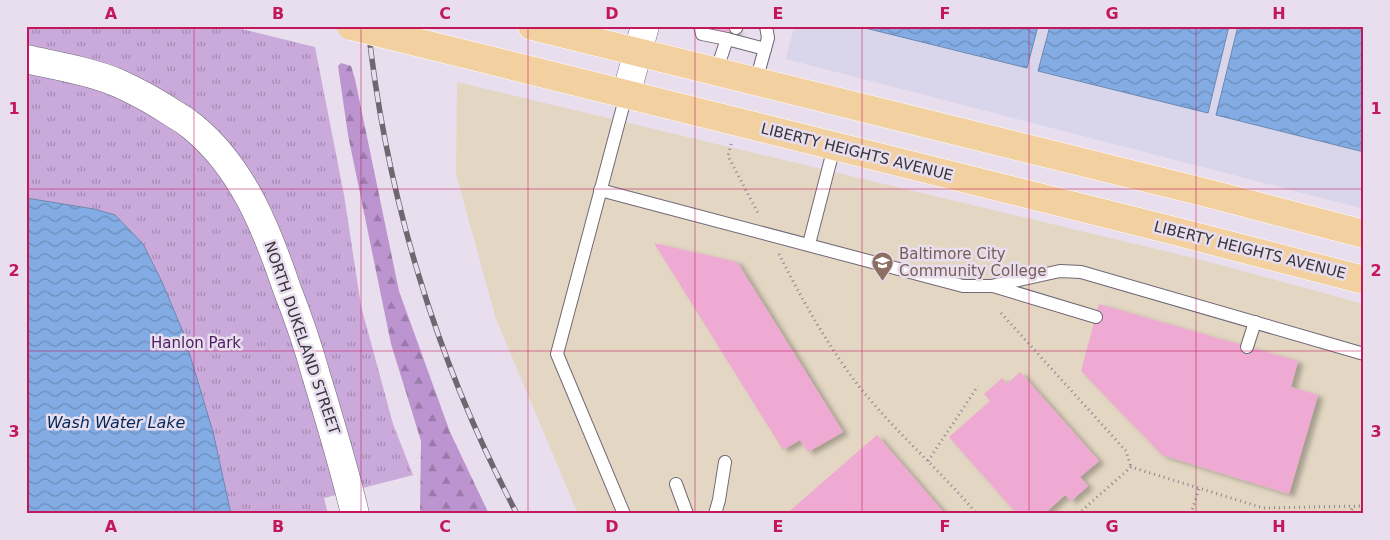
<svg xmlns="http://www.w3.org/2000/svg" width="1390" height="540" font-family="'DejaVu Sans',sans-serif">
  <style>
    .industrial { fill: #d9d5eb }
    .education { fill: #e3d7c3 }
    .forest { fill: url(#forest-firs) }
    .park { fill: url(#park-tufts) }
    .water { fill: url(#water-waves); stroke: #6c88b1 }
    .building { fill: #eeaad2; filter: url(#shadow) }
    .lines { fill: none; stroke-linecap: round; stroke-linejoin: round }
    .lane-casing { stroke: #716876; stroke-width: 14 }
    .secondary-casing { stroke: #716876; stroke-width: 29 }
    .primary-casing { stroke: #fff; stroke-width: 29 }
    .path { stroke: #8b848f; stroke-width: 3; stroke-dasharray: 1 4; stroke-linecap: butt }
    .lane { stroke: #fff; stroke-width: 12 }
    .secondary { stroke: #fff; stroke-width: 28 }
    .primary { stroke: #f2d0a0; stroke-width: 28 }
    .rail-casing { stroke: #6d6770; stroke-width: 5.5 }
    .rail { stroke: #e8deee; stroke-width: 4; stroke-dasharray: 11; stroke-linecap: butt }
    .primary-bridge-casing { stroke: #fff; stroke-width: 29; stroke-linecap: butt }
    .primary-bridge { stroke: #f2d0a0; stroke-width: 28 }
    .grid { fill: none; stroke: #c2185b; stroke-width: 1; stroke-opacity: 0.55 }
    .labels { text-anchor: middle; stroke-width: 5; stroke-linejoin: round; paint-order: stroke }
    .street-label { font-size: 15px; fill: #38343b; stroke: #e8deee }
    .education-label { font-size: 15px; fill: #785e54; stroke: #e8deee; text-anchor: start }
    .park-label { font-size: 15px; fill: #4d1c62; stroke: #e8deee }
    .water-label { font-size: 16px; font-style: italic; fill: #022b5d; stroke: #e8deee }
    .neatline { fill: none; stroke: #c2185b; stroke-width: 2 }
    .grid-label { font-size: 16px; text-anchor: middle; font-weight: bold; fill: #c2185b }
  </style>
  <defs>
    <pattern id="forest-firs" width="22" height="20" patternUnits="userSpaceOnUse" patternTransform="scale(1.25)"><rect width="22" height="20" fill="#bc95d0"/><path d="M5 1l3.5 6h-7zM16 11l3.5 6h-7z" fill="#9a7aaa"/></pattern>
    <pattern id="park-tufts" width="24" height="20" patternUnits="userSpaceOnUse" patternTransform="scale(1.25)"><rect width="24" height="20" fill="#caa9db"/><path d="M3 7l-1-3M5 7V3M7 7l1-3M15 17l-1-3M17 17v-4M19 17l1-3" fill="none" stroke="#a58ab3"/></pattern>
    <pattern id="water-waves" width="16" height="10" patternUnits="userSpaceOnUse" patternTransform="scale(1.25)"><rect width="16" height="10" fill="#83ace4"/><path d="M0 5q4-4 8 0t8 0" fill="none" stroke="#6c8dba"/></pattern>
    <filter id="shadow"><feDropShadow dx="5.5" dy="3" stdDeviation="2.5" flood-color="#0004"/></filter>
  </defs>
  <rect width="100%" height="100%" fill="#e8deee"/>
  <path class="industrial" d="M794 26H1364V209L786 59Z"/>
  <path class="education" d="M457 82 1198 259 1364 304V514H578L496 319 456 174Z"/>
  <path class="forest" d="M341 63 351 66 355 79 399 291 450 432 489 514H420L421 441 391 344 348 135 338 66Z"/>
  <path class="park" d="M26 26H229L315 47 344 195 361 306 393 424 413 475 324 498 328 514H26Z"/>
  <g class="water">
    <path d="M857 26H1038L1027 68Z"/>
    <path d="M1050 26H1229L1208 113 1038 71Z"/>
    <path d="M1238 26H1364V152L1216 115Z"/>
    <path d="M26 198 94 209 115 215 143 244 162 282 183 332 213 432 231 514H26Z"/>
  </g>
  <g class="building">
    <path d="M711 26H736L734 37 709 30Z"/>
    <path d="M654 243 737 262 843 432 808 452 800 440 783 450Z"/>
    <path d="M1099 304 1298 361 1291 387 1318 395 1289 494 1162 455 1081 371Z"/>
    <path d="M1020 372 1099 461 1080 477 1088 486 1071 501 1065 495 1044 514H1017L949 437 990 401 984 394 1002 378 1007 384Z"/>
    <path d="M877 435 945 514H786Z"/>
  </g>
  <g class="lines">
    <defs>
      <g id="lane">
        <path d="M700 26 702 34 727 39"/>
        <path d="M736 28 737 26"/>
        <path d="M716 72 727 39 765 49"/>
        <path d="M756 81 768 38 766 26"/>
        <path d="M600 190 963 286H991L1060 271 1081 272 1364 354"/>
        <path d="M809 244 834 147"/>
        <path d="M993 286 1096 317"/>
        <path d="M1247 347 1255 322"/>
        <path d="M676 484 687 514"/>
        <path d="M624 514 557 354 626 95"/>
        <path d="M715 514 719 500 725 462"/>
      </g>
      <g id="secondary">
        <path d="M26 59C57 66 89 71 118 83 138 92 156 102 174 114 181 118 187 122 193 127 243 168 267 230 287 289 298 317 308 346 316 375 330 421 344 467 355 514"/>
        <path d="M626 95 645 26"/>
      </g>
      <g id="primary">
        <path d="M532 26 1211 194 1364 234"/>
        <path d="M477 57 1163 228 1364 280"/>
      </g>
    </defs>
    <use href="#lane" class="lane-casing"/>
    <use href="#secondary" class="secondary-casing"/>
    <use href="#primary" class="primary-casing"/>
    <g class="path">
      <path d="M731 144 728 156 759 215"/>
      <path d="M779 254C801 298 828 346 858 385 894 431 939 469 977 514"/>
      <path d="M1001 313 1126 451 1131 467"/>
      <path d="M928 461 978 386"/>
      <path d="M1078 514 1131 467 1263 508 1362 506"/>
      <path d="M1191 514 1199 488"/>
      <path d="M1349 514 1353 507"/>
      <path d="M1362 514 1364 498"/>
    </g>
    <use href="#lane" class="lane"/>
    <use href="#secondary" class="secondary"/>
    <use href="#primary" class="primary"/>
    <defs>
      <path id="rail" d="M368 26C386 196 437 363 517 514"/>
    </defs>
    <use href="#rail" class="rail-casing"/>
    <use href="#rail" class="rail"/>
    <defs>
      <path id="primary-bridge" d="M351 26 477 57"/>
    </defs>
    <use href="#primary-bridge" class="primary-bridge-casing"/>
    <use href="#primary-bridge" class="primary-bridge"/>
  </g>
  <path class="grid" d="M194 26V514M361 26V514M528 26V514M695 26V514M862 26V514M1029 26V514M1196 26V514M26 189H1364M26 351H1364"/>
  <defs>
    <symbol id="university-pin" viewBox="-11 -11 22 30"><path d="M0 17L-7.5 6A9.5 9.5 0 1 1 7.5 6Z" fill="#8d6e63" stroke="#e8deee"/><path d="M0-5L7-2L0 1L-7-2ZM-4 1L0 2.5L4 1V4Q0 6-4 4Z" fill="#fff"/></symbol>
  </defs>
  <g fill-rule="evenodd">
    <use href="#university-pin" x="870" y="250" width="25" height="34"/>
  </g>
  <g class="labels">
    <g class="street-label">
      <text transform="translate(857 152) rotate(14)" y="5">LIBERTY HEIGHTS AVENUE</text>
      <text transform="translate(1250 250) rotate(14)" y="5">LIBERTY HEIGHTS AVENUE</text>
      <text transform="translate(302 338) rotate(71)" y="5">NORTH DUKELAND STREET</text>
    </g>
    <g class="education-label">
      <text x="899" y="259">Baltimore City<tspan x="899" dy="17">Community College</tspan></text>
    </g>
    <g class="park-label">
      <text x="196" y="348">Hanlon Park</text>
    </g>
    <g class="water-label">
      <text x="116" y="428">Wash Water Lake</text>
    </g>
  </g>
  <rect width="1390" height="540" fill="none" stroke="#e8deee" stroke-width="55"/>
  <rect x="28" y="28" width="1334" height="484" class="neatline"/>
  <g class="grid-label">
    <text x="111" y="19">A</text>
    <text x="278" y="19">B</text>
    <text x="445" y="19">C</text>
    <text x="612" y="19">D</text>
    <text x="778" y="19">E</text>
    <text x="945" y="19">F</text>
    <text x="1112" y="19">G</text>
    <text x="1279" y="19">H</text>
    <text x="14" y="114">1</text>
    <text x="1376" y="114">1</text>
    <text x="14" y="276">2</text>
    <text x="1376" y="276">2</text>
    <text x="14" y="437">3</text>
    <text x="1376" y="437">3</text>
    <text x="111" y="532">A</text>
    <text x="278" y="532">B</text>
    <text x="445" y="532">C</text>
    <text x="612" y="532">D</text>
    <text x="778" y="532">E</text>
    <text x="945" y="532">F</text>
    <text x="1112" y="532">G</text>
    <text x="1279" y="532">H</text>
  </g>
</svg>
